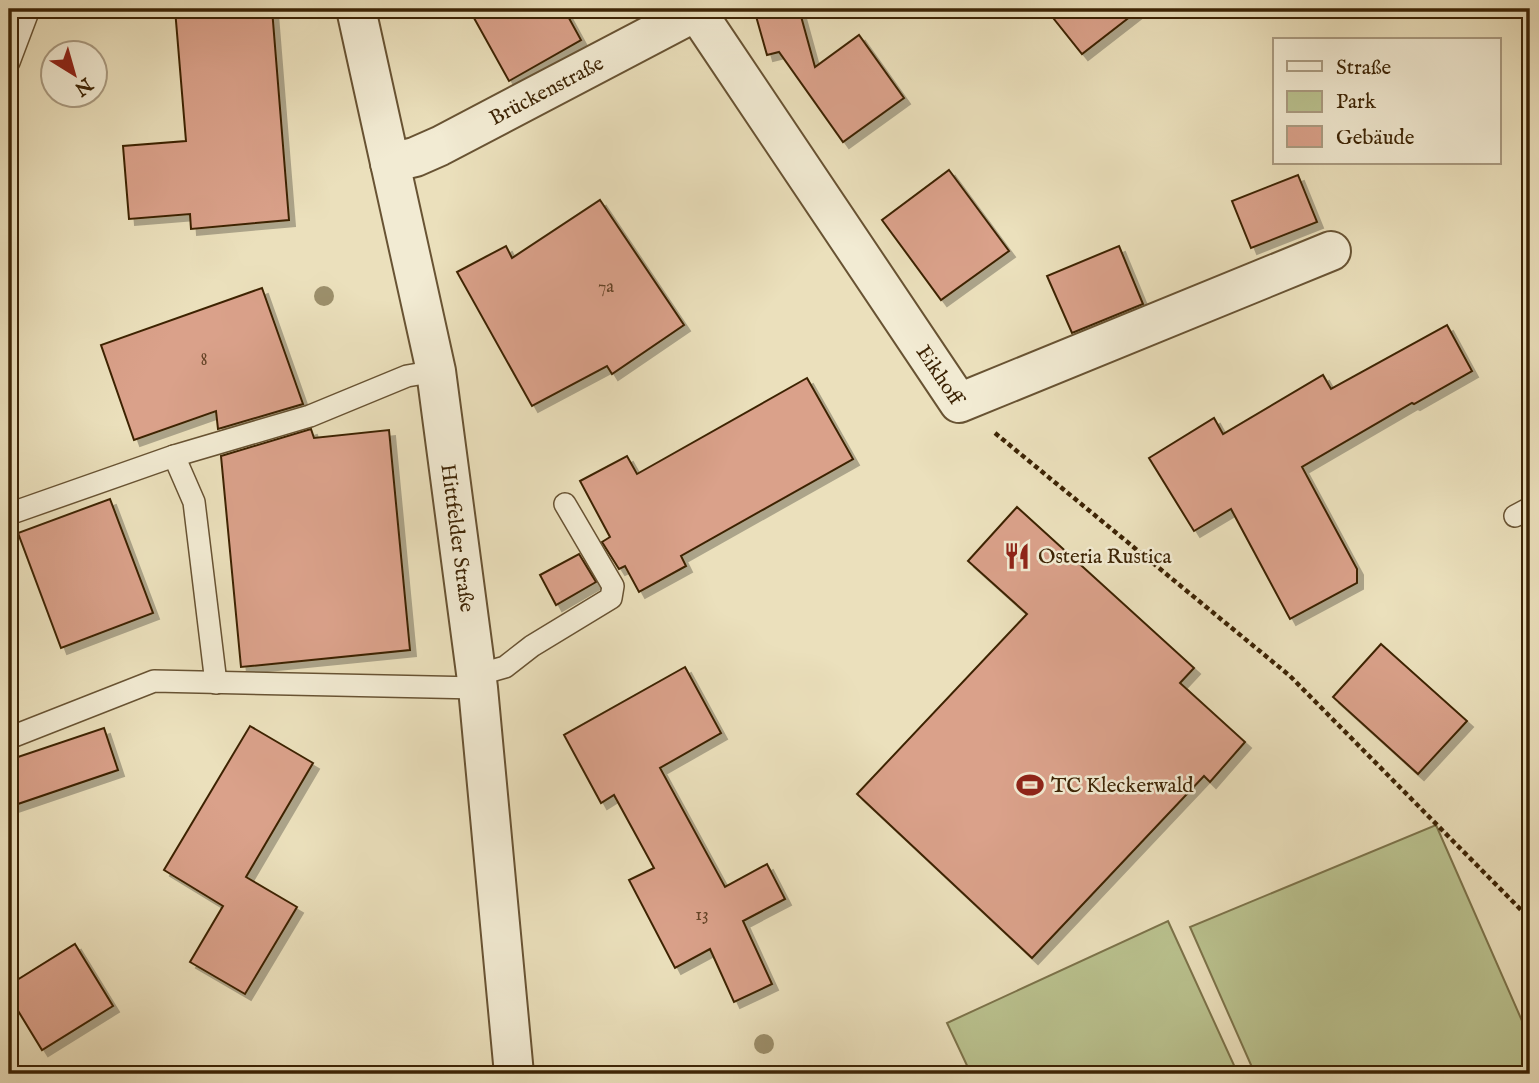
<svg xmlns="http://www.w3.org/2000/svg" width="1539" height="1083" font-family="'IM FELL English',serif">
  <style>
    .green { fill: #bac28f; stroke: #7c734a; stroke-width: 2 }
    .building { fill: #daa18a; stroke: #3d2405; stroke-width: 2; filter: url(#shadow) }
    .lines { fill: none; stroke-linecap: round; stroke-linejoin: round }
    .service-casing { stroke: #685333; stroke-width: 24 }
    .minor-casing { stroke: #685333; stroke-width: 42 }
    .tertiary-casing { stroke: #685333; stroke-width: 42 }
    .path { stroke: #3d2405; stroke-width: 4.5; stroke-dasharray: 5 3.5; stroke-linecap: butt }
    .service { stroke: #f2ebd3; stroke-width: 21 }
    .minor { stroke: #f2ebd3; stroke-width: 38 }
    .tertiary { stroke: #f2ebd3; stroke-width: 38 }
    .tree { fill: #9c8f6b }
    .labels { text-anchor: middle; stroke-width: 5; stroke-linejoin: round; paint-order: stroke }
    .number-label { font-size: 18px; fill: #644326 }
    .street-label { font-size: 21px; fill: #3d2405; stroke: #f2ebd3 }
    .poi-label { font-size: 21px; fill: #3d2405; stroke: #f2ebd3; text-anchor: start }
  </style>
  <defs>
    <filter id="shadow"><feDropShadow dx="6" dy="6" stdDeviation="0" flood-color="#0004"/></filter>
  </defs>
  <rect width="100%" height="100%" fill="#ebe0bc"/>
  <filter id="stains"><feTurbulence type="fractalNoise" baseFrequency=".00286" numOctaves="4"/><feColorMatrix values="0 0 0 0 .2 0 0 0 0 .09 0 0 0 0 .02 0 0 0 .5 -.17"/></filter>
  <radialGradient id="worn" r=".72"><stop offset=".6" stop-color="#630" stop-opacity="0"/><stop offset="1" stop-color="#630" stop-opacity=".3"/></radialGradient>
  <g class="green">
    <path d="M1436 825 1530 1039V1074H1255L1190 927Z"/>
    <path d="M1168 921 1238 1074H971L947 1023Z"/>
  </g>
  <g class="building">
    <path d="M175 9H272L289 220 191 229 190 214 129 219 123 146 186 141Z"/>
    <path d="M469 9H564L581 40 509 81Z"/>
    <path d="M754 9H799L815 67 859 35 904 98 843 142 779 52 767 55Z"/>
    <path d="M1046 9H1140L1082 54Z"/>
    <path d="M949 170 1009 251 941 300 882 220Z"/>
    <path d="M1298 175 1317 222 1251 248 1232 201Z"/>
    <path d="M600 200 684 325 612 374 607 366 532 406 457 272 506 246 512 258Z"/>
    <path d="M1119 246 1143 304 1072 333 1047 276Z"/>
    <path d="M262 288 303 404 218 429 216 411 134 440 101 345Z"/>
    <path d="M1447 325 1472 371 1414 404 1412 403 1302 467 1357 569V583L1290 619 1231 509 1194 531 1149 458 1214 418 1223 434 1323 375 1331 389Z"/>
    <path d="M807 378 853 459 681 556 686 566 639 592 625 566 619 569 602 542 610 537 580 481 627 456 637 474Z"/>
    <path d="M311 429 314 438 389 430 410 650 241 667 221 456Z"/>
    <path d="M110 499 153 613 61 648 18 533Z"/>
    <path d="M1017 507 1194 668 1180 683 1245 742 1210 782 1204 776 1032 958 857 794 1027 614 968 561Z"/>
    <path d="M579 554 596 582 556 605 540 575Z"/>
    <path d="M1381 644 1467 721 1418 774 1333 697Z"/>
    <path d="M685 667 721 733 660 768 725 887 767 864 785 899 743 921 772 984 734 1002 710 949 675 968 629 880 654 868 614 795 601 803 564 735Z"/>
    <path d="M250 726 313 763 246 877 297 907 245 994 190 962 223 906 164 870Z"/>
    <path d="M104 728 118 770 9 807V760Z"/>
    <path d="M75 944 113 1006 42 1050 9 996V985Z"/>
  </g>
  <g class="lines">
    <defs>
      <g id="service">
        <path d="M9 62 29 9"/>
        <path d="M174 456 194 502 216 683"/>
        <path d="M9 514 174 456 310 416 407 376 436 371"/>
        <path d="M1515 516 1530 508"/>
        <path d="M477 675 505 667 532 646 611 598 613 586 565 504"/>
        <path d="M9 738 154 681 478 688"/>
      </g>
      <g id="minor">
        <path id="s1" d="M696 11 959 403 1331 251"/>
        <path id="s2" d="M390 163 415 157 440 146 701 9"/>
      </g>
      <g id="tertiary">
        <path id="s3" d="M356 9 436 371 478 688 514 1074"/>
      </g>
    </defs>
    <use href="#service" class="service-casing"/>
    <use href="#minor" class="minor-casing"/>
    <use href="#tertiary" class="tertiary-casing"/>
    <path class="path" d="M995 433 1290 676 1530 919"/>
    <use href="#service" class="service"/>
    <use href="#minor" class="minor"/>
    <use href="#tertiary" class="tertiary"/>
  </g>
  <g class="tree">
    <circle cx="324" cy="296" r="10"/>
    <circle cx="764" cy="1044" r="10"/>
  </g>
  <defs>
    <symbol id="restaurant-bare" viewBox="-9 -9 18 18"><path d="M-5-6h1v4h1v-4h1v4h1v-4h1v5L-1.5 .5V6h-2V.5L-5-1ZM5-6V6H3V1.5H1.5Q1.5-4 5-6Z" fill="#8f2418" stroke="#f2ebd3" stroke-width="2.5" paint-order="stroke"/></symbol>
    <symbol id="stadium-bare" viewBox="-9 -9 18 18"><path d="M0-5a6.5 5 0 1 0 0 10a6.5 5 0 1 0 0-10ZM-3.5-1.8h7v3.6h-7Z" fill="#8f2418" stroke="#f2ebd3" stroke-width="2.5" paint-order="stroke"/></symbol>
  </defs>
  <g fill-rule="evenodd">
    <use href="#restaurant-bare" x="998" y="537" width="38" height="38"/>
    <use href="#stadium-bare" x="1011" y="766" width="38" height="38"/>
  </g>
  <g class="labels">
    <g class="number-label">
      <text x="606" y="292">7a</text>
      <text x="204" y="365">8</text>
      <text x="702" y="920">13</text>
    </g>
    <g class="street-label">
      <text dy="7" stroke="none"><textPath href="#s2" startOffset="173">Brückenstraße</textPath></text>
      <text dy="7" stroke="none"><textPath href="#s1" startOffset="438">Eikhoff</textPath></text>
      <text dy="7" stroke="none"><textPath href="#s3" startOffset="539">Hittfelder Straße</textPath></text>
    </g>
    <g class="poi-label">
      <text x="1038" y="563">Osteria Rustica</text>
      <text x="1051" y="792">TC Kleckerwald</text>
    </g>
  </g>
  <rect width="1539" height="1083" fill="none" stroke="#ebe0bc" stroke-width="35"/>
  <rect x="10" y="10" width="1518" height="1062" fill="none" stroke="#3d2405" stroke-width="3.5"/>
  <rect x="18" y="18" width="1504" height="1048" fill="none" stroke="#3d2405" stroke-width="2"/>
  <rect x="1273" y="38" width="228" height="126" fill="#f2ebd3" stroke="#aa9b81" stroke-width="2"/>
  <rect x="1287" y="61" width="35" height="10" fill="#f2ebd3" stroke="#aa9b81" stroke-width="2"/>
  <text x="1336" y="74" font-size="21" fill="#3d2405">Straße</text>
  <rect x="1287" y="91" width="35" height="21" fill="#bac28f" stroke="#aa9b81" stroke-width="2"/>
  <text x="1336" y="108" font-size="21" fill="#3d2405">Park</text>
  <rect x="1287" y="126" width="35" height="21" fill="#daa18a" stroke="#aa9b81" stroke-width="2"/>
  <text x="1336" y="144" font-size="21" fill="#3d2405">Gebäude</text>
  <g transform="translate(74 74) rotate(143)"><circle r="33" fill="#f2ebd3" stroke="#aa9b81" stroke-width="2"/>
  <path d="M0-5L12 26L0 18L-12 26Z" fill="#8f2418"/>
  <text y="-10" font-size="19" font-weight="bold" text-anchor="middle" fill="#3d2405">N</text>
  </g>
  <rect width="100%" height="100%" filter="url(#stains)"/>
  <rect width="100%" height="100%" fill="url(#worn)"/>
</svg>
